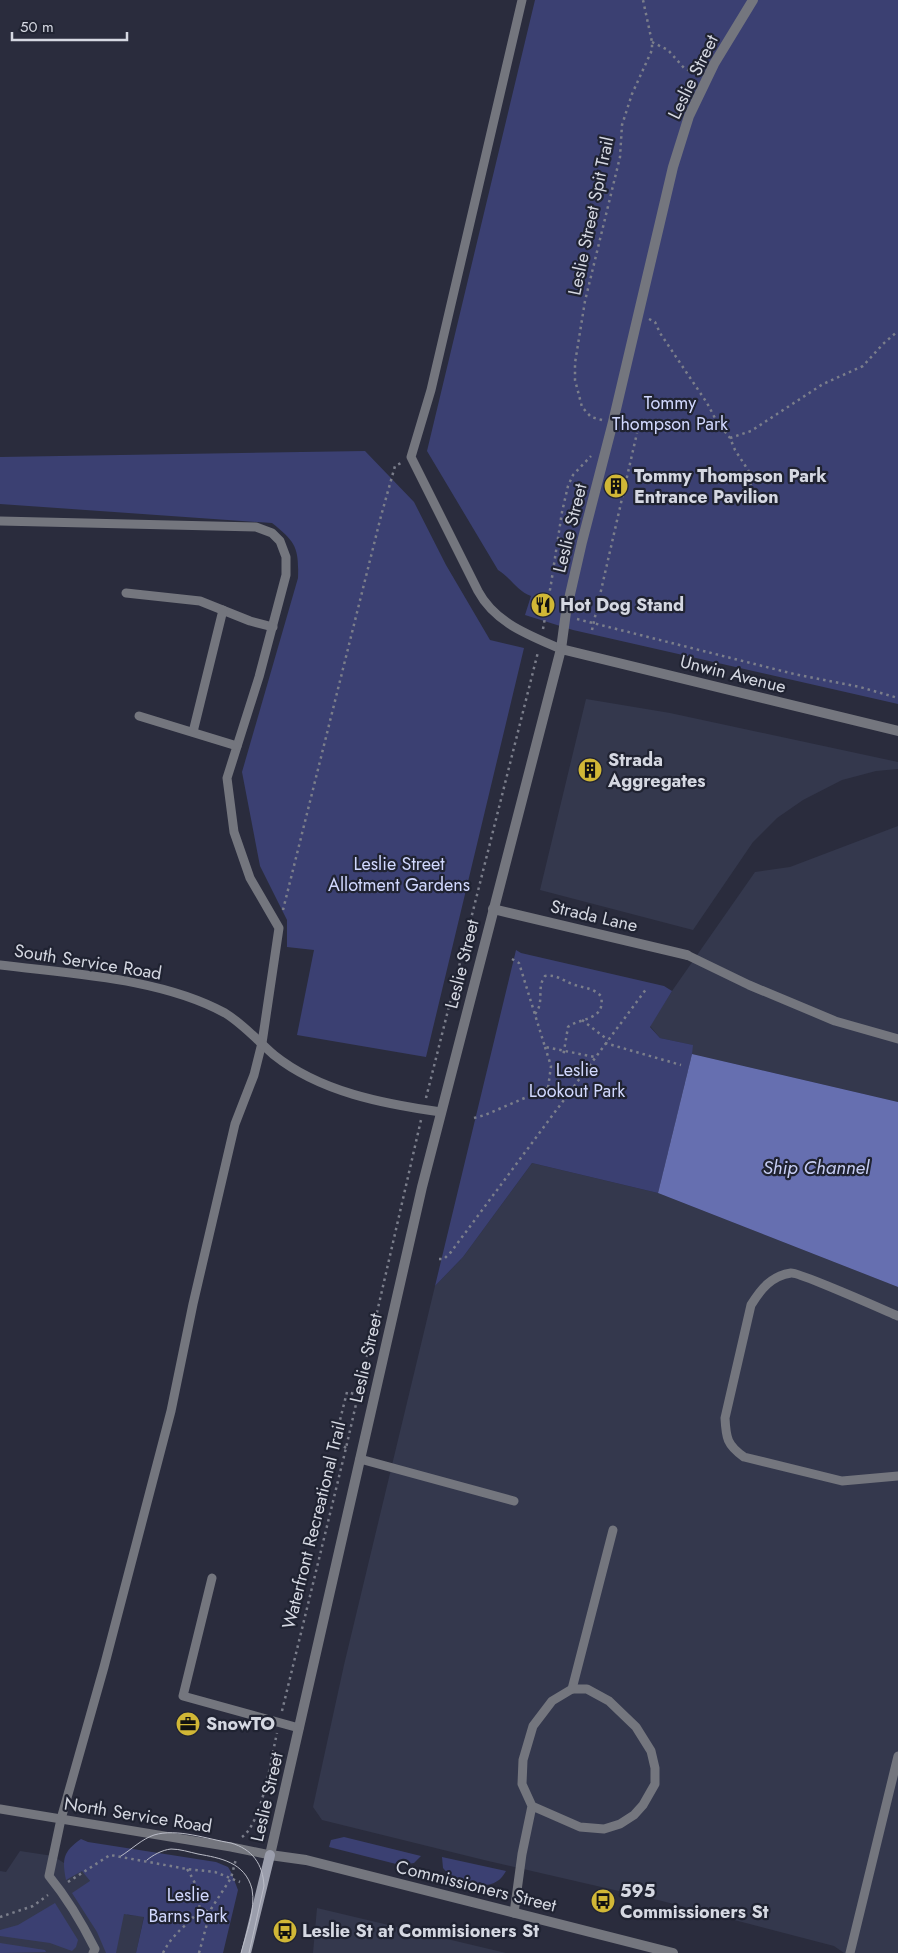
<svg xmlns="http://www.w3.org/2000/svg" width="898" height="1953" font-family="Jost,sans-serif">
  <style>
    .built { fill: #34384d }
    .green { fill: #3b4072 }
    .water { fill: #666fb0 }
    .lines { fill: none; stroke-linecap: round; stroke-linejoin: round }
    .path { stroke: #7b7e8b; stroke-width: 2.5; stroke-dasharray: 2.5 4; stroke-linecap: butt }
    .service { stroke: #74767e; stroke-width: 9 }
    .minor { stroke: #74767e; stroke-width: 10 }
    .tertiary { stroke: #74767e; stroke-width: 10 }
    .secondary { stroke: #9b9eac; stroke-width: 10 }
    .tram { stroke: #bbbdc8; stroke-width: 1 }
    .labels { text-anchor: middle; stroke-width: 4.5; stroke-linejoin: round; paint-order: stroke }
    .street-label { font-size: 18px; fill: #d5d8e2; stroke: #202332 }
    .park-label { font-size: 18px; fill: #d1d8fe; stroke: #202332 }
    .poi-label { font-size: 18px; font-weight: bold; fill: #d5d8e2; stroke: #202332; text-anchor: start }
    .water-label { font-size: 19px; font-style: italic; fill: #c7cef4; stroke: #202332 }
  </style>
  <rect width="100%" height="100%" fill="#2a2c3d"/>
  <g class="built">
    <path d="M586 699 670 713 898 762V769L876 771 842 780 803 800 777 818 753 842 693 930 540 890Z"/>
    <path d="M898 826V1102L692 1054V1045L660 1038 650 1026 672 991 755 872 790 867Z"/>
    <path d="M532 1163 658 1193 898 1287V1953H844L834 1946 662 1901 484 1860 322 1820 313 1807 344 1665 435 1286 463 1257Z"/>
    <path d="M20 1851 53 1856 64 1863 78 1864 90 1881 128 1915 144 1916 136 1953H0V1871L6 1872Z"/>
    <path d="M317 1908 506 1953H313Z"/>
  </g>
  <g class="green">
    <path d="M535 0H898V704L573 630 525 615 531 596C517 591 511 578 498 570L427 451Z"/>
    <path d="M365 451 414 502 446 565 490 640 524 648 426 1057 297 1035 314 950 287 947V920L260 866 242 772 298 578C299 548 296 542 272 523L0 504V457Z"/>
    <path d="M516 950 521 953 664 986 672 991 650 1027 660 1038 693 1045 692 1054 658 1193 532 1163 463 1257 435 1286Z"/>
    <path d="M344 1837 421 1856 414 1863 400 1865 329 1847 331 1840Z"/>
    <path d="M81 1839 88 1842 216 1862 228 1867 231 1872 238 1890 223 1953H136L144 1917 124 1914 116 1953H106L97 1932 72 1893 90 1881 82 1871 66 1880C62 1858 63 1852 81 1839Z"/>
    <path d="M442 1857 506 1871C502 1878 498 1882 491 1884 479 1888 450 1878 443 1868Z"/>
    <path d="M55 1903 78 1940 76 1947 72 1951 50 1943 0 1936V1930L18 1925Z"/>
    <path d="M0 1943 45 1950 46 1952 0 1953Z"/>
  </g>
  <path class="water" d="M692 1054 898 1102V1287L658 1193Z"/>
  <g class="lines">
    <g class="path">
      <path d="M652 42 668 50 684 68 697 74"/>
      <path d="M649 319 655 322 660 333 707 403 716 420 730 438 735 450 750 473 751 488"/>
      <path d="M602 420 591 417 582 407 575 380V363L585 301 620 157 622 125 632 94 652 50V42L643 0"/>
      <path d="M730 438 751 431 823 384 863 366 883 344 898 331"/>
      <path d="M577 619 794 674 860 687 898 698"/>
      <path d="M543 629 551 584 562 512 568 486 573 475 591 456"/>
      <path d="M592 630 637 433"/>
      <path d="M283 910 381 516 395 466 401 463"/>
      <path d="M512 959 519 963 545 1047 595 1057"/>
      <path d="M535 1014C545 1002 536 988 545 976 556 974 562 980 572 984 582 988 592 987 601 996 606 1021 581 1017 568 1027L563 1057"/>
      <path d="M582 1020 608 1040"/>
      <path d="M605 1043 681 1065"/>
      <path d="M545 1047 551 1066 548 1088"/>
      <path d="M426 1098 538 652"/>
      <path d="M474 1118 485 1115 548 1088 564 1098"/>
      <path d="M439 1259H444L451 1252 647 988"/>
      <path d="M346 1448 339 1443 337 1432 347 1392 358 1395"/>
      <path d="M282 1711 346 1448 421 1120"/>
      <path d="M242 1837C262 1823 271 1759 277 1733"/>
      <path d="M68 1882 110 1855 187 1869 215 1872 240 1882"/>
      <path d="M199 1909 210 1912"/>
      <path d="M0 1917 33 1906 48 1895"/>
      <path d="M163 1953C182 1914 220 1921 187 1869"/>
      <path d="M199 1953 211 1909 231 1878 236 1859"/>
    </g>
    <g class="service">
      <path d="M522 0 431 390 411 457 478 591C495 623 529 635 561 649"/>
      <path d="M0 521 256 527 272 533 280 541 286 557V575L259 677 227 778 234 832 250 878 279 928 262 1043 254 1075 235 1124 193 1304 171 1411 104 1667 61 1819 49 1876C67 1898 82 1923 95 1949L93 1953"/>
      <path d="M126 593 200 601 250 621 273 627"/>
      <path d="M139 716 237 746"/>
      <path d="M193 732 223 610"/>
      <path d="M687 955 749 985 835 1021 898 1039"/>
      <path d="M0 965C72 974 161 978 225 1013 243 1024 258 1041 274 1055 320 1092 384 1104 441 1112"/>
      <path d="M898 1316C884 1310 799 1272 791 1273 771 1276 761 1289 751 1305L725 1418C726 1438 727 1445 744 1457L842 1481 898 1476"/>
      <path d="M360 1459 514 1501"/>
      <path d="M212 1578 183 1696 299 1728"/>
      <path d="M572 1689 613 1530"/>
      <path d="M0 1809 231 1847 270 1855"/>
      <path d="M514 1913 522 1854 532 1806 522 1784 523 1760 533 1726 552 1701 572 1689H587L609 1701 636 1727 651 1751 655 1768V1784L643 1805 634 1815 620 1824 604 1829 580 1827 532 1806"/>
      <path d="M850 1953 898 1756"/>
    </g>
    <g class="minor">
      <path d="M561 649 566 612 582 542 613 422 673 167 689 116 714 64 753 0"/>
      <path d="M493 909 687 955"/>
    </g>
    <path class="tertiary" d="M673 1953 306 1860 270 1855 422 1187 561 649 898 731"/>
    <path class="secondary" d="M246 1953 270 1855"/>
    <g class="tram">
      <path d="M121 1856C132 1849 142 1839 154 1835 177 1828 207 1839 231 1843 252 1849 263 1864 264 1886L249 1953"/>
      <path d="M147 1860C153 1855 162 1850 171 1849 180 1849 189 1852 198 1854 220 1858 245 1862 252 1889 256 1909 246 1934 241 1953"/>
    </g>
  </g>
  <defs>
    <symbol id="building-disc" viewBox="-11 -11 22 22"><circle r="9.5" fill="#d1b736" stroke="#202332"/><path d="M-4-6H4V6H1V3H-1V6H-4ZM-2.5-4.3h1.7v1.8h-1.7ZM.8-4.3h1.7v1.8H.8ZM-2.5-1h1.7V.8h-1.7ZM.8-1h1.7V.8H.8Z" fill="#111"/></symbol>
    <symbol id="restaurant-disc" viewBox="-11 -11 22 22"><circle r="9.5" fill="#d1b736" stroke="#202332"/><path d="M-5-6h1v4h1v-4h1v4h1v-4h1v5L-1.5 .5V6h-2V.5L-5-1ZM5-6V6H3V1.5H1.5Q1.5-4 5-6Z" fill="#111"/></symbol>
    <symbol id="office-disc" viewBox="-11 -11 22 22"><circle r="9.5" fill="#d1b736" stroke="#202332"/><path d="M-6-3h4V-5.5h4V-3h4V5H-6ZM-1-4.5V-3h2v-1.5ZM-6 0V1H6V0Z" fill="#111"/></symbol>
    <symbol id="bus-disc" viewBox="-11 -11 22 22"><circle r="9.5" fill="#d1b736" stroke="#202332"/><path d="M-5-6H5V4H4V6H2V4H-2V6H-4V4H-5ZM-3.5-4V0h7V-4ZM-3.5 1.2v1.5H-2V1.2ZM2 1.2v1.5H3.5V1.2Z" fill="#111"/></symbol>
  </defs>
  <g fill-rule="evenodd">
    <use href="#building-disc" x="602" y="472" width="28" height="28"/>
    <use href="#restaurant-disc" x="529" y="591" width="28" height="28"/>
    <use href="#building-disc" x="576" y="756" width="28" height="28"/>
    <use href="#office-disc" x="174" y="1710" width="28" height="28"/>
    <use href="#bus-disc" x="589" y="1887" width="28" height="28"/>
    <use href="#bus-disc" x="271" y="1917" width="28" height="28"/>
  </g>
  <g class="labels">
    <g class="street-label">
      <text transform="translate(693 77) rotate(-64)" y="6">Leslie Street</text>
      <text transform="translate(591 216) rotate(-78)" y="6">Leslie Street Spit Trail</text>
      <text transform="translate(570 528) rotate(-76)" y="6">Leslie Street</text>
      <text transform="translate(733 674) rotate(14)" y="6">Unwin Avenue</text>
      <text transform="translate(594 916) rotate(13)" y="6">Strada Lane</text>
      <text transform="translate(88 962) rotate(9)" y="6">South Service Road</text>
      <text transform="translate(462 964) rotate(-76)" y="6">Leslie Street</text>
      <text transform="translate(366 1358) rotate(-77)" y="6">Leslie Street</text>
      <text transform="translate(314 1525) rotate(-76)" y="6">Waterfront Recreational Trail</text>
      <text transform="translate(267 1797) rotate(-77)" y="6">Leslie Street</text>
      <text transform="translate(138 1815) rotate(9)" y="6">North Service Road</text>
      <text transform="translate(476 1886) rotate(14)" y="6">Commissioners Street</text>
    </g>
    <g class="park-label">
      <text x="670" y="409">Tommy<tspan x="670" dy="21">Thompson Park</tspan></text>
      <text x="399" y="870">Leslie Street<tspan x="399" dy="21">Allotment Gardens</tspan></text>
      <text x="577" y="1076">Leslie<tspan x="577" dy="21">Lookout Park</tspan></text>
      <text x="188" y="1901">Leslie<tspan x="188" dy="21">Barns Park</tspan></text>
    </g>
    <g class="poi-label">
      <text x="634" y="482">Tommy Thompson Park<tspan x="634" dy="21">Entrance Pavilion</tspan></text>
      <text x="560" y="611">Hot Dog Stand</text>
      <text x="608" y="766">Strada<tspan x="608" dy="21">Aggregates</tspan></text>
      <text x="206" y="1730">SnowTO</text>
      <text x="620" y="1897">595<tspan x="620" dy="21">Commissioners St</tspan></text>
      <text x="302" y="1937">Leslie St at Commisioners St</text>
    </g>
    <g class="water-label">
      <text x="816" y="1174">Ship Channel</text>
    </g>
  </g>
  <path d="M12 32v8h115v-8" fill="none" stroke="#d5d8e2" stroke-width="2.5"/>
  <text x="20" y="32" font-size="15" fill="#d5d8e2" stroke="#202332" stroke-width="4" paint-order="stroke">50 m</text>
</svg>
